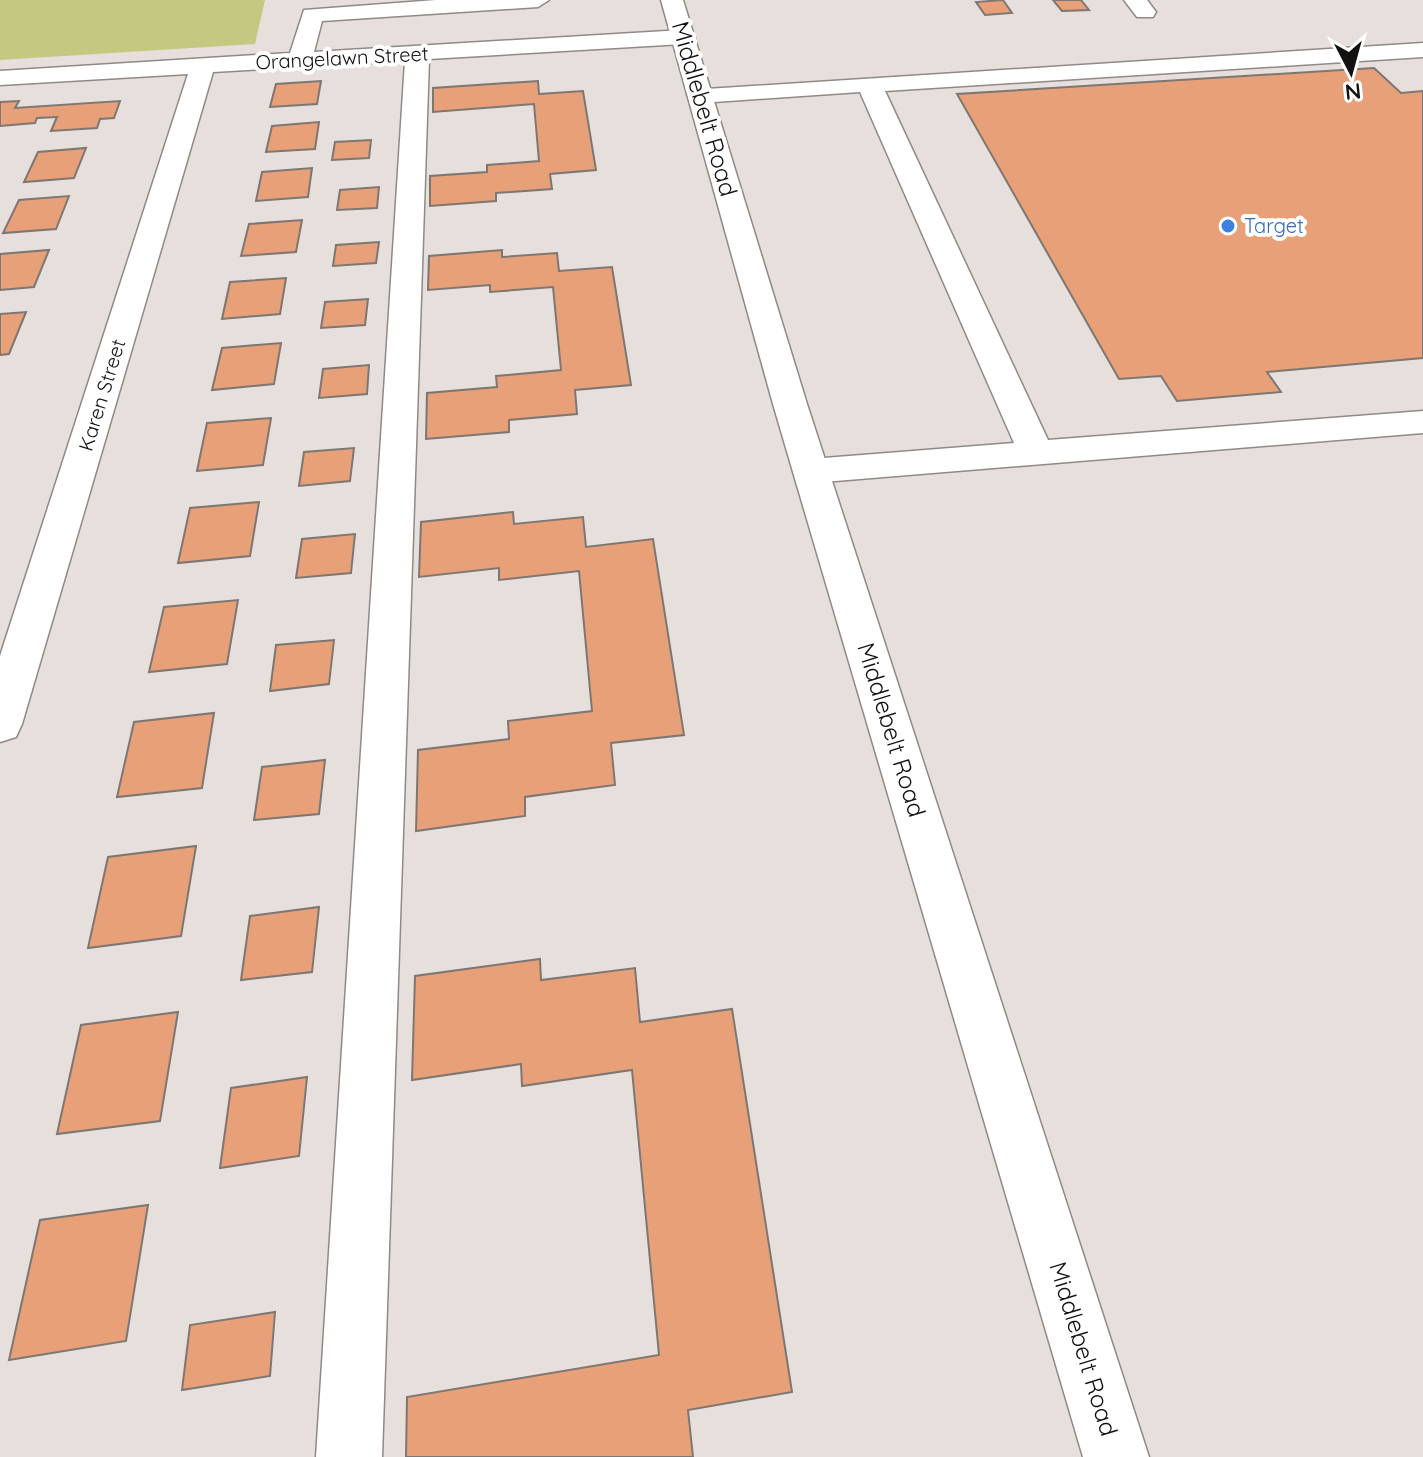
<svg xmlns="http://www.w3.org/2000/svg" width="1423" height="1457" font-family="Quicksand,sans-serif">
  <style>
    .green { fill: #c4c880 }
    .building { fill: #e8a079; stroke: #7d7773; stroke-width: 2 }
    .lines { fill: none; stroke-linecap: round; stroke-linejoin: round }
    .minor-casing { stroke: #908986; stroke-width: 3 }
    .major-casing { stroke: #908986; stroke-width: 3 }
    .minor { fill: #fff; fill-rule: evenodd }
    .major { fill: #fff; fill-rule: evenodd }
    .shop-dot { fill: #3f7fe0; stroke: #fff; stroke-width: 3 }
    .labels { text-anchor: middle; stroke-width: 8; stroke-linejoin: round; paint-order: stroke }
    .far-street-label { font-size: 20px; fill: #131110; stroke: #fff }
    .far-shop-label { font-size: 20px; fill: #366cbe; stroke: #fff; text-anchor: start }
    .street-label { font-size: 24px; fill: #131110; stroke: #fff }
  </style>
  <rect width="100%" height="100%" fill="#e7dfdc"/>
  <path class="green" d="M0 0H265L255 44 0 60Z"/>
  <g class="building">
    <path d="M1003 0 1012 13 985 15 976 2Z"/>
    <path d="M1053 0H1081L1089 10 1062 11Z"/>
    <path d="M1374 68 1401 93 1423 91V358L1267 372 1281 392 1177 401 1161 376 1119 379 957 94Z"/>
    <path d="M321 81 317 104 270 107 276 84Z"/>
    <path d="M538 81 539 94 583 91 596 170 550 174 552 189 496 193V201L430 206V176L487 172V165L539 161 534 104 433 112V88Z"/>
    <path d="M19 101 15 108 120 101 114 118 100 119 97 128 51 131 57 117 37 118 35 123 0 126V102Z"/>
    <path d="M319 122 315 149 266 152 272 126Z"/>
    <path d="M371 140 369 158 332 160 335 142Z"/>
    <path d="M86 148 74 178 24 182 38 152Z"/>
    <path d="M312 168 308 197 256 201 262 172Z"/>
    <path d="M379 187 377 208 337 210 340 190Z"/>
    <path d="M69 196 56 229 3 233 19 200Z"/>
    <path d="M302 220 296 252 241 256 249 224Z"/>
    <path d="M379 242 376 263 333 266 336 245Z"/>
    <path d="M49 250 34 287 0 290V254Z"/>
    <path d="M502 250V257L557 253 559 271 612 267 631 385 575 390 577 414 509 420V432L426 439 427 393 497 387 496 376 561 370 553 287 490 292V285L428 290 429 256Z"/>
    <path d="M286 278 280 314 222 319 230 282Z"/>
    <path d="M368 299 365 325 321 328 325 302Z"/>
    <path d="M26 312 9 354 0 355V314Z"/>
    <path d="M281 343 274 384 212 390 222 348Z"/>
    <path d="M369 365 367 394 319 398 323 369Z"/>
    <path d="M271 418 263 465 197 471 207 423Z"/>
    <path d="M354 448 350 481 299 486 304 452Z"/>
    <path d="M259 502 250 556 178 563 190 508Z"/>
    <path d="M513 512 514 524 583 517 586 547 653 539 684 735 611 743 615 785 525 797V816L416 831 418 750 509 739 508 721 592 711 579 571 499 580V568L419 577 421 522Z"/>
    <path d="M355 534 351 573 296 578 302 539Z"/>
    <path d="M238 600 227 664 149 672 164 607Z"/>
    <path d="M334 640 329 684 270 691 276 645Z"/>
    <path d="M214 713 202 788 117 797 134 722Z"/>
    <path d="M325 760 319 814 254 820 262 767Z"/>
    <path d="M196 846 181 936 88 948 108 857Z"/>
    <path d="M319 907 312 972 241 980 250 916Z"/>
    <path d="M540 959 541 980 635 968 640 1022 732 1009 792 1392 688 1410 693 1457H406L407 1397 659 1355 632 1070 522 1086 521 1064 412 1080 415 976Z"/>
    <path d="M178 1012 160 1121 57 1134 81 1025Z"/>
    <path d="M307 1077 299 1156 220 1168 231 1088Z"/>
    <path d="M148 1205 126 1341 9 1360 40 1220Z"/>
    <path d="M275 1312 270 1376 182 1390 190 1325Z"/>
  </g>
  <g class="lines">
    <defs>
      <g id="minor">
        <path d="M436 0H549L538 7 322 21 314 52 683 30 695 37 683 44 429 59 382 1457H316L405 61 213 72 22 724 16 737 0 742V656L188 74 0 85V71L290 53 304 10Z"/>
        <path d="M1124 0H1147L1156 12 1153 17H1137Z"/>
        <path d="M1423 43V57L885 91 1048 440 1423 411V433L811 483 798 480 793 471 798 462 811 459 1014 443 860 92 700 103 687 95 691 90Z"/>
      </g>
      <path id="major" d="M661 0H683L807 404 1149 1457H1083L773 404Z"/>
    </defs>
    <use href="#minor" class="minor-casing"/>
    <use href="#major" class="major-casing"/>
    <use href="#minor" class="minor"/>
    <use href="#major" class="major"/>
  </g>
  <circle class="shop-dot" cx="1228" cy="226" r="8"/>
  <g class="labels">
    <g class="far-street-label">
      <text transform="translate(342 58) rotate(-3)" y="7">Orangelawn Street</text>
      <text transform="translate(102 395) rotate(-73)" y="7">Karen Street</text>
    </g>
    <g class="far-shop-label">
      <text x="1244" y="233">Target</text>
    </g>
    <g class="street-label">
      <text transform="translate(704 109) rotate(74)" y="8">Middlebelt Road</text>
      <text transform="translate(891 730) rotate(73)" y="8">Middlebelt Road</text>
      <text transform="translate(1083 1349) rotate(73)" y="8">Middlebelt Road</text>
    </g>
  </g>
  <g transform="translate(1351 72) rotate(174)" stroke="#ffffff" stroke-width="6" paint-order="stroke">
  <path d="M0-6L14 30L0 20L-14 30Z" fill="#131110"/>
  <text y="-12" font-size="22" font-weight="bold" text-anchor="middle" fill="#131110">N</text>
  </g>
</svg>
